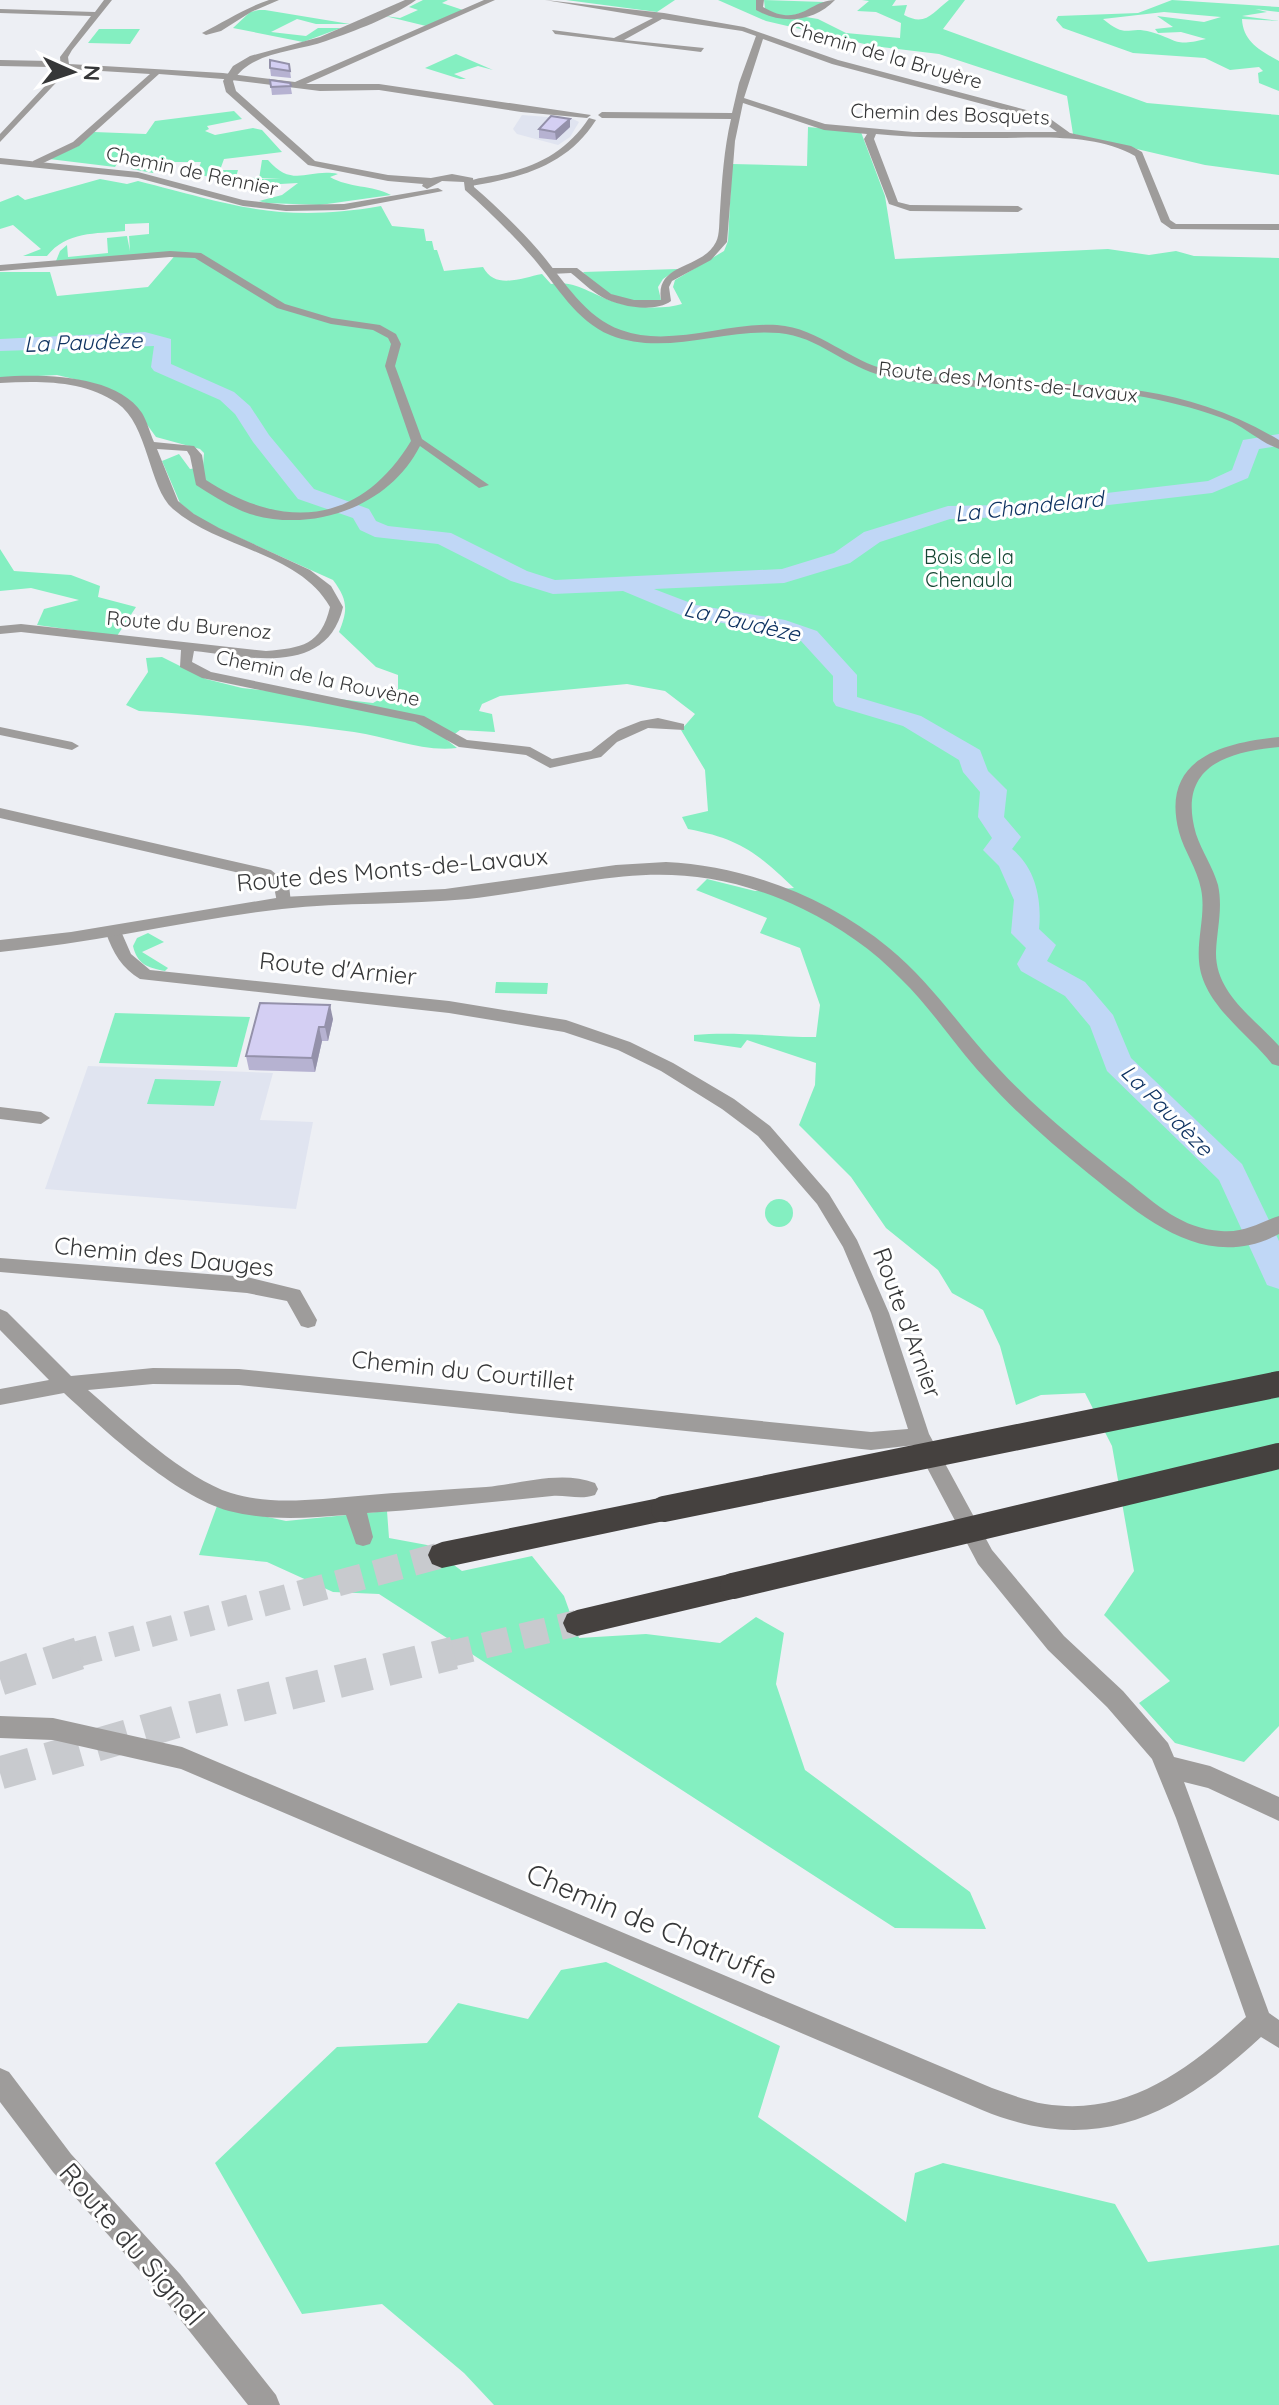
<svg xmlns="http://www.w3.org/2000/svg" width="1279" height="2405" font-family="Quicksand,sans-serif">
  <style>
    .built { fill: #e0e4f0 }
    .green { fill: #84efc1; fill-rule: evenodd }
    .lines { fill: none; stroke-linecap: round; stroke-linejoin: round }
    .river { fill: #c0d7f6; fill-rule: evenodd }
    .motorway-tunnel-far1 { stroke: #c8cace; stroke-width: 26; stroke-dasharray: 26 13; stroke-linecap: butt }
    .motorway-tunnel { stroke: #c8cace; stroke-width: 33; stroke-dasharray: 33 17; stroke-linecap: butt }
    .minor { fill: #9e9c9b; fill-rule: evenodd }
    .tertiary { fill: #9e9c9b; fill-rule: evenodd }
    .motorway { fill: #45413f; fill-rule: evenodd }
    .motorway-bridge { stroke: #45413f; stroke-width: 26 }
    .wall { fill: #b6b2d1 }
    .shaded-wall { fill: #9491aa }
    .building { fill: #d4cff3; stroke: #9491aa; stroke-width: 2 }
    .labels { text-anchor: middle; stroke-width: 6; stroke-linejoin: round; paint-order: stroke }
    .far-street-label { font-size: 20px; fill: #363738; stroke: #fff }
    .far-park-label { font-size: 20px; fill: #164633; stroke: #fff }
    .far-water-label { font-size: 22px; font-style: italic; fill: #0f3362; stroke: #fff }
    .street-label { font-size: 24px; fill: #363738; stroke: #fff }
    .near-street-label { font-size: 28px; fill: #363738; stroke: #fff }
  </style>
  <rect width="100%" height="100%" fill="#edeff4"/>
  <g class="built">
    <path d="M522 115 573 119 579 122 570 137 558 145 517 134 513 129Z"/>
    <path d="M88 1066 273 1073 260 1120 313 1122 296 1209 45 1189Z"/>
  </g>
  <g class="green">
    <path d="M423 0H448L442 3 463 10 426 26 385 16 400 18 418 10 409 7Z"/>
    <path d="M566 0H675L657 12Z"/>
    <path d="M718 0H756V5L765 9 764 0 824 2 819 8 794 15 818 19 846 33 900 38 901 23 876 12 857 11 869 1 862 0H896L892 6 907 5 904 15C926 27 933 12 949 0H965L943 29 1147 103 1279 115V175L1205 165 1073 134 1067 96 939 54 873 46 766 21Z"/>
    <path d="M1172 0 1279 7V12L1255 9 1267 12 1242 16 1279 21 1242 19C1243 42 1261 51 1279 61V91L1259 83 1258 73 1263 71 1259 67 1230 70 1205 58 1133 53 1063 28 1056 20 1058 16 1138 13ZM1164 12 1221 17 1204 22 1157 16 1173 27 1155 29 1158 33 1181 32 1206 39C1173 47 1179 40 1151 32 1127 25 1128 40 1103 19Z"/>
    <path d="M259 10H265L350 24H316L297 19 271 32 306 36 318 28H341L303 42 233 28 250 12Z"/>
    <path d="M99 29H140L130 44 88 43Z"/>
    <path d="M456 54 493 70 478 66 454 74 466 79H460L425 68Z"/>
    <path d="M234 111 242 119 207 126 209 129 205 131 215 135 253 128 262 130 282 152 224 159 220 170H238L236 177 281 179H259L262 160H268C293 189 308 168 338 174L330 177C349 188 372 185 391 195L320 205 266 203 259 201 282 195 298 183 246 186 197 174 201 162H174L153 173 131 169 136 162 119 161 115 167 49 159 78 146 94 132 146 134 155 121Z"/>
    <path d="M808 127 861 132 885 196 895 259 1108 249 1149 255 1176 251 1194 256 1279 258V1726L1244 1762 1175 1743 1139 1703 1170 1681 1104 1615 1134 1571 1112 1446 1085 1393 1041 1395 1016 1405 1000 1346 983 1310 952 1293 938 1270 886 1228 851 1177 799 1125 815 1085 816 1063 747 1040 741 1048 694 1041V1035C734 1031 775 1037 816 1037L820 1005 800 948 760 933 767 918 696 890 707 879 755 891 794 888C756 852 740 839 688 829L682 817 708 811 705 770 681 730 695 714 665 691 627 684 500 696 482 704 479 711 492 714 495 732 460 730 447 740 457 748C422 752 389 737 354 732 282 722 211 715 139 711L126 705 148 672 146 658 162 657 206 679 242 688 373 703 398 689V675L376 667 339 632C348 610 348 600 333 580L202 521 180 503 162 461 179 454 190 469 203 467 204 453 200 449 156 437 130 401 95 384 57 375 0 378V272H50L57 296 148 287 178 252 56 261 60 251 67 245 68 257 108 253 107 238 127 236 130 251 129 236 149 234V223L125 224V231C95 234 67 231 47 256H23L41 249 13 225 0 229V202L18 195 25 200 100 179 127 184 138 181C230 204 278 224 381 206L392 226 424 229 426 241H432L434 250H437L444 271 483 267C495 290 521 278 542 274L551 284C575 280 589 293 612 301 631 308 663 310 682 304L673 287 675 280 724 251 728 241 732 164 807 166Z"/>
    <path d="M678 269 663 279 658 287 661 300C630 304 602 297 583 272Z"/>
    <path d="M0 549 14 571 71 575 100 586 98 597 136 607 117 636 37 625 44 609 79 600 31 588 0 591Z"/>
    <path d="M148 933 164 942 142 952 168 968 165 971C148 968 137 964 133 946L137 938Z"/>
    <path d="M496 982 548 983 547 994 495 993Z"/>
    <path d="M115 1013 250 1017 237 1067 99 1063Z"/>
    <path d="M155 1079 221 1081 214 1106 147 1104Z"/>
    <circle cx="779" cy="1213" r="14"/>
    <path d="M217 1506 286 1521 387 1511 389 1538 427 1545 462 1571 532 1556 564 1596 579 1638 646 1634 720 1643 756 1617 784 1633 776 1684 805 1770 970 1892 986 1929 895 1928 379 1594 333 1592 267 1562 199 1555Z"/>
    <path d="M606 1962 780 2046 758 2117 906 2222 915 2173 943 2163 1115 2204 1148 2262 1279 2245V2405H494L464 2373 382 2304 302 2314 215 2163 337 2047 427 2043 458 2003 528 2019 561 1970Z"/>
  </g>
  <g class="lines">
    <path class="river" d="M145 332 171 339V364L234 392 250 406 269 435 314 489 369 509 376 521 388 526 451 533 527 571 555 580 782 569 834 553 864 532 948 506 1005 505 1208 481 1232 470 1243 440 1279 434V446L1259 449 1248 478 1212 493 1005 517 950 519 880 542 850 563 784 583 654 589 696 605 785 620 817 631 857 675V697L921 716 980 750 988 771 1007 790 1004 817 1021 837 1012 849C1036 868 1042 901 1039 929L1056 945 1047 961 1085 982 1113 1015 1131 1058 1242 1164 1279 1241V1289L1267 1285 1219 1180 1107 1071 1090 1026 1065 996 1021 971 1017 964 1026 948 1011 933 1014 900 999 866 983 850 992 838 978 817 980 792 963 772 959 760 903 726 836 706 833 701V676L801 641 780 633 683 616 623 591 553 594 511 581 438 544 375 537 360 530 353 518 298 499 253 442 235 414 220 400 154 371 151 367 154 346 0 351V339Z"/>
    <g class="motorway-tunnel-far1">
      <path d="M74 1655 442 1555"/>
      <path d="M446 1655 577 1623"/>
    </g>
    <g class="motorway-tunnel">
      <path d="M0 1679 80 1653"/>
      <path d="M0 1773 186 1719 454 1653"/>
    </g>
    <g class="minor">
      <path d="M104 0H112L72 50 68 57 69 64 223 73 295 82 484 0H495L306 84H379L591 115 587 118 521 112 379 90 320 91 223 79 159 74 79 146 39 165H33V161L73 142 150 74 69 69 0 142V134L61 69 60 57 91 16 0 13V9L95 12Z"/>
      <path d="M269 0H279L251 12 221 31 206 35 202 33C224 22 245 8 269 0Z"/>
      <path d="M545 0 664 13 744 27 838 60 1045 115 1070 133 1131 146 1142 152 1170 220 1176 224H1279V230L1171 229 1161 222 1135 156C1094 133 1040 138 994 138 954 138 915 138 876 134L874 139 898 202 910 205 1018 206 1023 209 1018 212 910 211 889 204 864 139 867 134 824 130 743 103 735 141 727 242 711 260 672 281 669 287 671 301C655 313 620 307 602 297 591 291 581 281 571 273L551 274 546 271 551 268H577L611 294 634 300H661C655 262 702 270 716 242 720 235 719 220 720 211 722 180 724 149 731 119L602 118 598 115 602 112 732 113 739 83 756 36 742 31 662 19 624 40 704 48 701 52 555 34 552 30 614 38 653 18ZM763 39 832 64 1039 119 1057 132H913L825 124 744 98Z"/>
      <path d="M756 0H764L763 7C800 29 809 0 835 0 814 22 782 25 756 10Z"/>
      <path d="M0 60 50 61 54 64 50 67 0 66Z"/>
      <path d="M589 118 596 120C568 165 521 178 471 186L466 183C476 177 491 177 502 174 539 166 568 150 589 118Z"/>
      <path d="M170 251 201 253 285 304 332 318 380 325 396 334 401 344 395 366 422 439 489 485 479 488 420 446C389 507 313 533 250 514 230 507 213 496 196 485L190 456 187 451 157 449 178 501 194 514 219 528 310 570 331 586 343 607C327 677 248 657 194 651L192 662 211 672 424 716 467 740 530 747 552 759 591 751 618 730 641 721 658 718 684 724V730L648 728 617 742 601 757 550 768 526 755 459 747 415 722 202 678 180 667 181 650 21 632 0 634V626L21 624 266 651C302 648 321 645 330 607 299 552 219 549 173 509 148 487 149 425 117 403 83 380 40 381 0 383V377C41 374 116 374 142 413 147 421 150 433 154 442L194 446 202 455 206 480C284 531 360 525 411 441L385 366 391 344 388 338 373 330 331 324 277 308 195 258 170 257 0 271V265Z"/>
      <path d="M0 727 72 742 79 746 72 750 0 735Z"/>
      <path d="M0 808 271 870 289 885 291 903 283 908 278 907 274 887 261 878 0 818Z"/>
      <path d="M114 928 120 929 131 954 150 970 449 1001 566 1020 630 1042 673 1063 734 1099 770 1126 829 1194 857 1240 889 1313 929 1434 992 1550 1064 1636 1123 1691 1168 1743 1174 1757 1210 1766 1279 1797V1821L1208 1788 1184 1782 1269 2013 1279 2020V2048L1261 2037C1176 2116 1096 2157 982 2110L181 1769 53 1740 0 1738V1716L53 1718 182 1747 992 2088C1009 2094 1027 2101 1045 2104 1128 2117 1189 2069 1246 2017L1176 1818 1152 1759 1107 1707 1048 1650 978 1564 915 1445 871 1450 239 1385 153 1384 88 1390C125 1422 185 1479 231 1493 272 1506 317 1499 358 1496 401 1492 444 1490 486 1487 521 1484 561 1470 595 1483L598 1489 595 1495C581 1500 567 1495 552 1496 490 1502 429 1509 367 1513L373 1537 370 1544 363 1546 356 1544 346 1515C307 1518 268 1521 229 1511 175 1496 105 1431 64 1393L0 1405V1389L49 1380 0 1330V1309L7 1312 71 1376 153 1368 239 1369 871 1432 908 1429 871 1313 843 1247 817 1204 758 1136 722 1109 661 1071 618 1050 564 1032 449 1013 140 979C122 968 113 953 106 933Z"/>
      <path d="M0 1107 41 1112 50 1118 41 1124 0 1119Z"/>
      <path d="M0 1258 247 1277 300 1290 317 1320 315 1326 308 1328 301 1326 287 1301 247 1293 0 1272Z"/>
      <path d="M0 2068 9 2072 71 2154 180 2274 276 2395 280 2405H248L160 2294 53 2172 0 2102Z"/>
    </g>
    <g class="tertiary">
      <path d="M405 0H416C392 17 355 31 326 41 296 52 251 51 233 81L236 91 315 161 388 175 431 178 452 174 473 178 474 187C497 207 519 228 539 251 563 279 584 317 621 330 670 348 726 322 777 325 820 328 849 362 889 370 1029 397 1146 360 1279 440V449C1262 443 1248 430 1232 422 1204 410 1174 403 1144 397 1059 382 969 395 884 376 847 368 818 336 779 333 723 328 665 357 610 335 576 321 557 286 534 259 512 234 490 212 465 190L464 182 442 181 427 189 422 186 423 184 388 181 308 165 226 92 223 81 233 66 250 56 320 37Z"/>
      <path d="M0 158 138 172 243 200 286 205 344 204 438 188 443 191 344 210 286 211 243 206 138 178 0 164Z"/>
      <path d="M1279 737V747C1224 752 1177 768 1196 834 1202 852 1213 867 1218 885 1223 908 1217 929 1216 952 1215 993 1254 1018 1279 1046V1066L1272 1064C1248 1033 1202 1004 1199 961 1197 937 1206 913 1201 889 1197 868 1184 851 1179 832 1160 759 1221 743 1279 737Z"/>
      <path d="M666 862C746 866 827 897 889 948 932 983 961 1029 999 1069 1038 1111 1082 1146 1127 1181 1156 1204 1182 1229 1221 1231 1245 1233 1258 1223 1279 1216V1234C1205 1273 1144 1218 1089 1174 1052 1144 1016 1113 984 1077 955 1046 932 1009 901 979 873 950 840 927 803 909 675 848 597 884 468 899 406 905 344 902 282 909 188 920 95 943 0 952V940L71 932 282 897 445 889 616 865Z"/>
    </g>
    <g class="motorway">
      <path d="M664 1497 674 1500 678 1509 674 1518 664 1521 442 1568 432 1564 428 1555 432 1546 442 1542Z"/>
      <path d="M733 1573 743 1577 747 1586 743 1595 733 1599 577 1636 567 1632 563 1623 567 1614 577 1610Z"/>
    </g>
    <g class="motorway-bridge">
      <path d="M664 1509 1279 1384"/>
      <path d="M733 1586 1279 1456"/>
    </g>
  </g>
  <g class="wall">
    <path d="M289 64 291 78 271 76 270 68Z"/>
    <path d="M290 83 292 94 272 95 271 87Z"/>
    <path d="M570 119V127L556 140 539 138V129Z"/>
    <path d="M333 1019 328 1041H322L315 1072 249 1070 246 1056Z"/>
  </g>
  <g class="shaded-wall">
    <path d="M570 119V127L556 140 555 132Z"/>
    <path d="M330 1005 333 1019 328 1041 325 1027Z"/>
    <path d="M319 1027 322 1041 315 1072 312 1058Z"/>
  </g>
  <g class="building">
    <path d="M270 60 289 64 290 71 270 68Z"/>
    <path d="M270 80 290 83 291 86 271 87Z"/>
    <path d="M551 116 570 119 555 132 539 129Z"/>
    <path d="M260 1003 330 1005 325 1027H319L312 1058 246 1056Z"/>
  </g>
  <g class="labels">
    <g class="far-street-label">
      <text transform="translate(886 55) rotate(16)" y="7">Chemin de la Bruyère</text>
      <text transform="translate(950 114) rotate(2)" y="7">Chemin des Bosquets</text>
      <text transform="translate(192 171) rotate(12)" y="7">Chemin de Rennier</text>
      <text transform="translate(1008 382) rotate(6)" y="7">Route des Monts-de-Lavaux</text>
      <text transform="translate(189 625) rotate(5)" y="7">Route du Burenoz</text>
      <text transform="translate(318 678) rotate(12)" y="7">Chemin de la Rouvène</text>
    </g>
    <g class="far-park-label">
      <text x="969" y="564">Bois de la<tspan x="969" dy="23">Chenaula</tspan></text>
    </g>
    <g class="far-water-label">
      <text transform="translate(83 342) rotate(-2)" y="8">La Paudèze</text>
      <text transform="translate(1029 506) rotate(-6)" y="8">La Chandelard</text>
      <text transform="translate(742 621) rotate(13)" y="8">La Paudèze</text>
      <text transform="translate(1167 1110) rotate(45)" y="8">La Paudèze</text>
    </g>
    <g class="street-label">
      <text transform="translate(392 870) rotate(-5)" y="8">Route des Monts-de-Lavaux</text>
      <text transform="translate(338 969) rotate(6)" y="8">Route d'Arnier</text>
      <text transform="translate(164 1257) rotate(6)" y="8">Chemin des Dauges</text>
      <text transform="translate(907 1323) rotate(70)" y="8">Route d'Arnier</text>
      <text transform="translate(463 1371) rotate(6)" y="8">Chemin du Courtillet</text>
    </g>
    <g class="near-street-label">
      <text transform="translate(652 1924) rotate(23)" y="10">Chemin de Chatruffe</text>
      <text transform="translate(132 2244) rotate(49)" y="10">Route du Signal</text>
    </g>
  </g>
  <g transform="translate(72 72) rotate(93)" stroke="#ffffff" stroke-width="6" paint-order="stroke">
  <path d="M0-6L14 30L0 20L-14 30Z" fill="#363738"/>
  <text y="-12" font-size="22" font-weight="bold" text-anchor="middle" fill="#363738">N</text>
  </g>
</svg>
